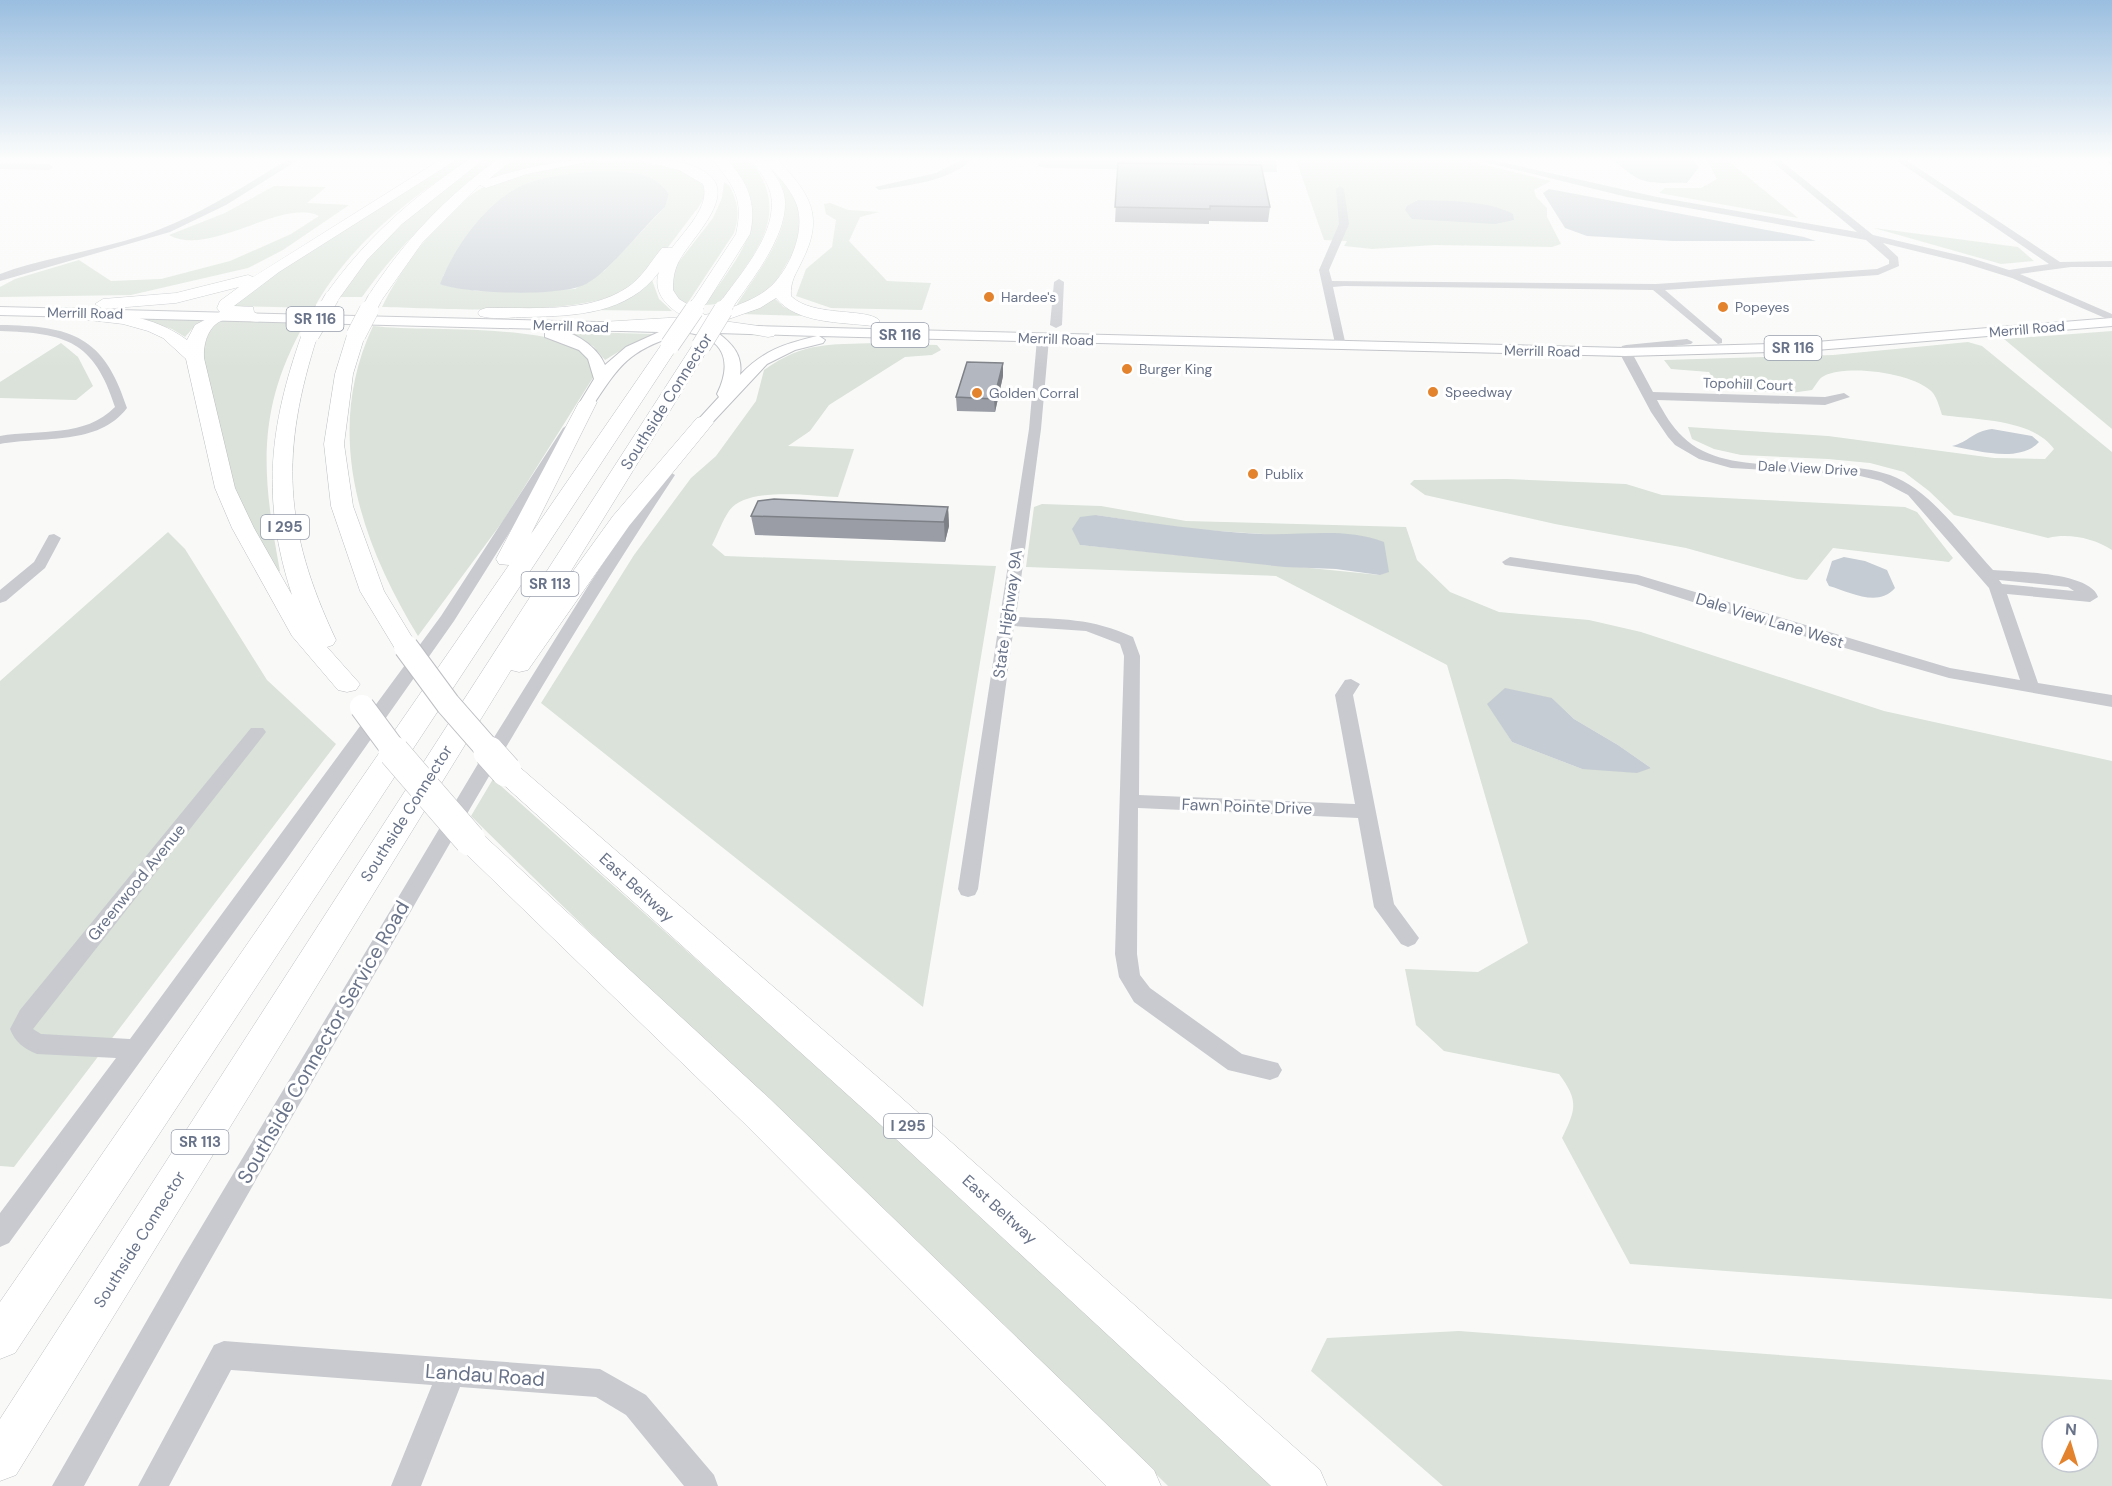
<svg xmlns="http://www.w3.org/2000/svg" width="2112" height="1486" font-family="'DM Sans',sans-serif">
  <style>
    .green { fill: #dae2d9; fill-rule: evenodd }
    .water { fill: #c6ccd3 }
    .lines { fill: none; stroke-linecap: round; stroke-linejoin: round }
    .major-casing { stroke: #bdbfc4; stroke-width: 2 }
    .highway-casing { stroke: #bdbec2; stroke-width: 1 }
    .minor { fill: #c8cacf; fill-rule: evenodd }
    .major { fill: #fff; fill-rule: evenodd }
    .highway { fill: #fff; fill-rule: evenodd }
    .highway-bridge-far3-casing { stroke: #bdbec2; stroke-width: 15; stroke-linecap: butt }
    .highway-bridge-far2-casing { stroke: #bdbec2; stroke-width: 20; stroke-linecap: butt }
    .highway-bridge-far1-casing { stroke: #bdbec2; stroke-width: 26; stroke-linecap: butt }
    .highway-bridge-casing { stroke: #bdbec2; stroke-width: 32; stroke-linecap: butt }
    .highway-bridge-far3 { stroke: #fff; stroke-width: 14 }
    .highway-bridge-far2 { stroke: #fff; stroke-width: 19 }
    .highway-bridge-far1 { stroke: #fff; stroke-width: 24 }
    .highway-bridge { stroke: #fff; stroke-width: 31 }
    .wall { fill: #9a9da5 }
    .shaded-wall { fill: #7d8086 }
    .building { fill: #b3b7c0; stroke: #7d8086; stroke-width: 1.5 }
    .poi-dot { fill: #e4832e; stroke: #fff; stroke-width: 2 }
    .labels { text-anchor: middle; stroke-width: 6; stroke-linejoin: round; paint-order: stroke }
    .far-poi-label { font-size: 14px; fill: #697389; stroke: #fff; text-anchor: start }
    .far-street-label { font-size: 14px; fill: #697389; stroke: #fff }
    .shield { fill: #fff; stroke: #969dac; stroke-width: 1.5 }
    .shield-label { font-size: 15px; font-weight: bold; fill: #697389 }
    .street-label { font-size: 16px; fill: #697389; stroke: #fff }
    .near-street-label { font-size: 20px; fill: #697389; stroke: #fff }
  </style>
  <rect width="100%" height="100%" fill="#f9faf8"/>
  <g class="green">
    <path d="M453 160H469C409 198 349 245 314 308L233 306 232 300Z"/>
    <path d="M481 160H500C446 201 401 242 362 297H340L366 258 407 216Z"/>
    <path d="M514 160H576L486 181Z"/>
    <path d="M725 160H750C795 216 752 256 719 304L705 305C739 254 782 213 725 160Z"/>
    <path d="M1296 160H1465L1551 181 1534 190 1536 197 1547 208V217L1561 244 1552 247 1435 245 1372 249 1344 246 1347 241 1324 240Z"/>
    <path d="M1707 160H1727L1798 218 1659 193 1665 188H1701L1717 179Z"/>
    <path d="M633 161 687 171 705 185V196L698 208C679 231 657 266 634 285 593 319 438 308 382 307 400 269 441 214 477 191 518 167 587 159 633 161ZM597 171C625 173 651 169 669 194L665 207 604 271 575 289 519 292 475 291 443 276C489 202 506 179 597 171Z"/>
    <path d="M776 175 794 194 802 222 794 251 773 287 735 308C756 271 806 220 776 175Z"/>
    <path d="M724 182 729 185C738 202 740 214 734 233L685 307 672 293 674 268 713 218 722 198Z"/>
    <path d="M274 186 326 187 307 203 349 205 283 250 248 268 131 295 0 297V287L15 279 79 260 111 281 161 279 230 261 291 234 319 216C284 197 209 258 169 235L225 213Z"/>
    <path d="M830 203 848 210 879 212 860 217 849 241 887 281 931 283 922 310 831 308 796 296 806 269 832 247 836 220 826 214 824 204Z"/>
    <path d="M1874 228 2018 247 2034 261 2001 264Z"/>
    <path d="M652 280 659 299 672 311 591 310Z"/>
    <path d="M774 298 784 307 805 316 740 314Z"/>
    <path d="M137 318 210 319 192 329 185 337 172 329Z"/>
    <path d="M220 320 306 321C255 410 262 475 280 571L277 573 256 538 225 470 199 334Z"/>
    <path d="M373 326C425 332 546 323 585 352 593 358 594 368 594 376L503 521 418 636C360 541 323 433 373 326Z"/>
    <path d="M2112 331V429L2004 339Z"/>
    <path d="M579 332 655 334 628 346 605 360 593 346 572 335Z"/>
    <path d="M1968 342 1982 346 2112 452V550C2093 538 2069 533 2048 538L1954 515 1929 491 1904 472 1870 463 1828 459 1741 455 1714 449 1692 439 1688 427 1828 436 1994 458 2045 459 2054 449C2033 419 1977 420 1942 415 1940 409 1937 398 1933 393 1915 373 1848 364 1824 376 1819 378 1816 385 1812 390L1791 393 1726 390 1717 385 1709 372 1671 369 1664 360 1833 355Z"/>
    <path d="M61 343 78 357 93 386 76 400 0 398V382Z"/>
    <path d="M876 343 937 345 941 350 932 355 905 357 829 405 810 431 788 446 854 449 838 497C811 496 746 486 729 511 722 521 718 534 712 545L725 556 996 566 923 1007 541 703 634 555 691 478 716 456 756 401 764 370C805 341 829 345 876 343Z"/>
    <path d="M1507 479 1626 484 1662 495 1905 507 1917 512 1953 558 1949 562 1833 548 1807 580 1797 579 1686 548 1555 524 1425 495 1410 484 1414 480Z"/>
    <path d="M1042 504 1101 506 1186 521 1406 527 1417 560 1450 592 1499 612 1589 620 1641 632 1884 711 2112 761V1299L1630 1264 1562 1138C1576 1109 1579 1101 1559 1074L1444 1051 1416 1025 1405 969 1478 972 1528 943 1447 665 1276 576 1026 567 1034 507ZM1096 515 1188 529 1263 534 1380 575 1080 545ZM1552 698 1574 719 1618 745 1651 768 1582 769 1512 742 1488 704Z"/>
    <path d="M168 532 185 549 267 680 336 744 14 1167 0 1166V681Z"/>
    <path d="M493 779 903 1143 1278 1486H1168C939 1259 700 1043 471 816Z"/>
    <path d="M1459 1331 2112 1380V1486H1443L1311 1371 1327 1338ZM2052 1426H2088V1462H2052Z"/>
  </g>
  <g class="water">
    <path d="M1040 160H1276L1277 172 1047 168 1038 166Z"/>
    <path d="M1614 160H1692L1699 167 1687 183C1650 182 1643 188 1614 160Z"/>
    <path d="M597 171C625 172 652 169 669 194L665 207C642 228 610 271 586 284 563 297 465 294 440 284 453 250 481 210 512 191 536 176 569 174 597 171Z"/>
    <path d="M1549 189 1804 237 1816 241H1673L1587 236 1565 228 1543 193Z"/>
    <path d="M1418 200C1447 201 1487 200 1513 214L1514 220 1495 224 1412 219 1405 210 1407 206Z"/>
    <path d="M1992 429 2032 436 2039 442C2020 463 1978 451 1952 446 1969 442 1973 431 1992 429Z"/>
    <path d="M1096 515C1151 523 1205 531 1261 534 1301 536 1345 527 1384 542L1389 572 1380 575 1336 569 1285 567 1080 545 1072 529 1080 517Z"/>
    <path d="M1844 557 1865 561 1887 570 1895 588C1878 608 1850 592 1829 586L1826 580 1832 561Z"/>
    <path d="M1505 688 1552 698 1574 719 1618 745 1651 768 1637 773 1582 769 1512 742 1487 704Z"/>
  </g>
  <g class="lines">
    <defs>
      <path id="major" d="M0 307 1625 348 1804 343 2112 318V326L1804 351 1625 356 819 336 825 340 823 343 795 350 767 364 710 425 704 427 696 422 719 397 717 394C736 355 718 333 677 332L675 336C628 351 619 366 593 405L588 407 580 402 594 379 588 359 579 350 545 337V331C567 325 597 345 605 365L626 347 659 332 0 315ZM718 333 817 336C784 344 764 350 740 375 743 356 733 344 718 333Z"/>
      <g id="highway">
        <path d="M440 160H456L279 272 234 306 253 307 254 312 262 317 260 321C251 323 244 319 236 318 212 317 203 338 204 358L235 488 254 528 292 595C261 500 269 427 302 334L310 329 318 334C280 452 283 528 336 640L333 645 327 647 360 684 356 690 347 692 338 690 292 636 232 528 215 488 186 359 163 338 148 331 123 324 72 318 64 313 72 308C113 312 153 315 187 340L195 325 220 312 217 308 220 301 239 287 176 303 103 309 95 304 103 299 176 293 248 275 253 277Z"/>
        <path d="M468 160H483L402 224 367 260 338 300H326L324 297C363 241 411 198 468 160Z"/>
        <path d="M497 160H512L489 179C525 167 559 160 597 160L527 174 486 188 480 185 422 243 381 301H369L367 298C402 243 444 198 497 160Z"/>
        <path d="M638 160C662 160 690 159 709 175 737 198 689 240 678 263 674 272 673 279 673 290L679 299 705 315 732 308 721 307 719 304C739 275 778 234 771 195 768 182 760 172 753 162L778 160C810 194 825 216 802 261 796 274 790 281 791 296 813 318 869 307 880 321L872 326C841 322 797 324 776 298L760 308 723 321 774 328 776 332 774 336 768 337 702 325 644 330 595 331 593 327 601 322 685 317C668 308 652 293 659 272 628 314 576 316 527 317 512 317 495 320 480 316L478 313 480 310 486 308C531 307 589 314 628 287 642 278 651 261 662 248H672C684 231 711 206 703 184L679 170ZM768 166C779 177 790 188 796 203 807 229 790 269 770 287 759 297 745 302 733 307 752 279 792 231 784 194 781 184 775 174 768 166Z"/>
        <path d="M713 160H727C748 182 757 204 750 234L706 304 698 309 690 304 736 234C744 198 734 187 713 160Z"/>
        <path d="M356 330 365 335 353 374 344 444 353 506 384 591 418 647 415 652 406 655 397 652 360 591 331 506 324 444 335 374 347 335Z"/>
        <path d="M670 340 679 345 15 1353 0 1359V1302L509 565 499 564 496 559 579 402 588 396 597 402 531 534 664 341Z"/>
        <path d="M701 341 710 346 558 592 613 516 697 418 704 416 714 422 629 526 528 670 519 672 511 670 16 1475 0 1481V1419L692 346Z"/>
        <path d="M506 761 516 764 896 1093 1320 1470 1327 1486H1271L870 1115 496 778 492 771 496 764Z"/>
        <path d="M470 829 480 832 769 1098 1154 1470 1161 1486H1106L743 1122 460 848 455 840 460 832Z"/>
      </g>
    </defs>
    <use href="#major" class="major-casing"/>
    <use href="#highway" class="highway-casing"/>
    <g class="minor">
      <path d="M287 160H298L226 205 170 232 0 281V274L14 269C57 256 101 249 144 235 195 218 241 188 287 160Z"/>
      <path d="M961 160H971C948 182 908 185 879 190L875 187 936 173Z"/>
      <path d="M1476 160H1492L1657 197 1857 232 1770 160H1780L1873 235 1971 258 2009 270 2049 264 1896 160H1906L2060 262 2112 261V267H2071L2020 274 2112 314V321L2012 278 1964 263 1883 243 1898 257 1899 266 1878 275 1665 290 1722 339V343L1718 344 1653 290 1344 286 1333 287 1346 346 1336 348 1319 270 1339 224 1336 189 1340 186 1344 189 1349 224 1329 270 1332 281 1656 284 1877 269 1889 264V260L1866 240 1627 197Z"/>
      <path d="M2107 160H2112V165L2109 164Z"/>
      <path d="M0 163 49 164 53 167 49 170 0 169Z"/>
      <path d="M1059 279 1064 282 1062 325 1056 328 1050 325 1054 282Z"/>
      <path d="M0 325C72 326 104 336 127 408 98 446 43 436 0 444V436C39 429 85 438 115 407 94 341 66 333 0 331Z"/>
      <path d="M1043 336 1049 339 1041 429 1016 617C1060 619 1092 618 1133 637L1140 656 1139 795 1355 804 1335 695 1345 680 1351 679 1360 684 1353 695 1394 904 1419 938 1415 944 1408 947 1401 944 1374 907 1358 818 1138 808 1137 954 1140 975 1150 988 1242 1054 1278 1063 1282 1070 1278 1077 1270 1080 1228 1070 1134 1002 1119 977 1115 954 1124 656 1120 644 1086 631 1014 626 978 889 975 895 968 897 961 895 958 889 1029 429 1037 339Z"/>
      <path d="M1687 339 1693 342 1691 344 1631 351 1653 392 1825 397 1844 393 1850 397 1825 405 1657 400C1664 413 1672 427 1683 437 1730 483 1830 453 1890 475 1930 489 1964 539 1993 570 2016 572 2090 572 2098 597L2090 602 2007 594 2038 683 2112 695V707L1949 678 1765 625 1636 584 1505 565 1502 562 1510 557 1638 575 1950 668 2020 680 1989 588 1908 495 1881 481 1856 475 1731 468 1699 459 1675 445 1668 437 1651 412 1619 352 1622 346 1626 345ZM1999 580 2068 587 2074 591 2002 584Z"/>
      <path d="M569 424 575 428 454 621 286 860 9 1243 0 1247V1213L116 1058 37 1054C24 1049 15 1042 10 1029L20 1010 251 728H263L266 732 263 736 33 1029 41 1034 130 1039 441 616 563 428Z"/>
      <path d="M668 471 675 475C575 626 485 782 395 939 290 1120 185 1302 84 1486H52L181 1261 488 747 590 583 663 472Z"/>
      <path d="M54 534 61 538 45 568 6 601 0 603V590L34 562 49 535Z"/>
      <path d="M224 1341 600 1369 646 1395 714 1475 718 1486H684L626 1415 596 1397 460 1387 421 1486H391L432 1385 231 1370 169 1486H138L214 1345Z"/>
    </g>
    <use href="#major" class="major"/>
    <use href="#highway" class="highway"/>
    <defs>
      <g id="highway-bridge-far3">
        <path d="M324 311 332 297"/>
        <path d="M368 311 375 298"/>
        <path d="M693 311 698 304"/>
        <path d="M723 311 727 304"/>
      </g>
      <g id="highway-bridge-far2">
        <path d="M310 334 324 310"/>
        <path d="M356 335 369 310"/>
        <path d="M670 345 694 310"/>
        <path d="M701 346 723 310"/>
      </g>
      <g id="highway-bridge-far1">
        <path d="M406 647 448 704 491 753"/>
        <path d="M362 707 396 753"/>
      </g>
      <g id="highway-bridge">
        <path d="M394 752 470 840"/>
        <path d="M489 752 506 771"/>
      </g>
    </defs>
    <use href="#highway-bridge-far3" class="highway-bridge-far3-casing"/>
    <use href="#highway-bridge-far2" class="highway-bridge-far2-casing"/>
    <use href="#highway-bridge-far1" class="highway-bridge-far1-casing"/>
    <use href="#highway-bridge" class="highway-bridge-casing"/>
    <use href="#highway-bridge-far3" class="highway-bridge-far3"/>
    <use href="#highway-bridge-far2" class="highway-bridge-far2"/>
    <use href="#highway-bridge-far1" class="highway-bridge-far1"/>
    <use href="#highway-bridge" class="highway-bridge"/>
  </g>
  <g class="wall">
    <path d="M1118 163 1270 207 1268 222 1209 221V224L1115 222Z"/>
    <path d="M1003 376 995 412 957 411 956 397Z"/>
    <path d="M948 507 949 526 945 542 755 535 751 516Z"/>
  </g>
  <g class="shaded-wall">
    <path d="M1003 363V376L995 412 994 399Z"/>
    <path d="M948 507 949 526 945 542 944 522Z"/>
  </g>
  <g class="building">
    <path d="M1118 163 1261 165 1270 207 1210 206V209L1115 207Z"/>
    <path d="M967 362 1003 363 994 399 956 397Z"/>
    <path d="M774 499 948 507 944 522 751 516 758 501Z"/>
  </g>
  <linearGradient id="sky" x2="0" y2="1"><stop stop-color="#9abee0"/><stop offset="0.43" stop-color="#fcfdfc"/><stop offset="1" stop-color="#fcfdfc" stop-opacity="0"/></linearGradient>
  <rect width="2112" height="369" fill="url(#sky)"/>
  <g class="poi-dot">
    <circle cx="989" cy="297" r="6"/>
    <circle cx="1723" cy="307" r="6"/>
    <circle cx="1127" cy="369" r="6"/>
    <circle cx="1433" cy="392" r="6"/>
    <circle cx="977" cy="393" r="6"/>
    <circle cx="1253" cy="474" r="6"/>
  </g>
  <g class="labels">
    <g class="far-poi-label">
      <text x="1001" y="302">Hardee's</text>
      <text x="1735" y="312">Popeyes</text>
      <text x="1139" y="374">Burger King</text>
      <text x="1445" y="397">Speedway</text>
      <text x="989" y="398">Golden Corral</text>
      <text x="1265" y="479">Publix</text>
    </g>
    <g class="far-street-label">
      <text transform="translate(85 313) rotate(1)" y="5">Merrill Road</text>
      <text transform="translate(571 326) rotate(2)" y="5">Merrill Road</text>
      <text transform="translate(2027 329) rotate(-5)" y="5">Merrill Road</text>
      <text transform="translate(1056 339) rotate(2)" y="5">Merrill Road</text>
      <text transform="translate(1542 351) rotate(1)" y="5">Merrill Road</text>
      <text transform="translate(1748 384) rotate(2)" y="5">Topohill Court</text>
      <text transform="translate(1808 468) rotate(3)" y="5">Dale View Drive</text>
    </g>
    <g class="shield">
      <rect x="286.5" y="307" width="57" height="24" rx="4.5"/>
      <rect x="871.5" y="323" width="57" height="24" rx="4.5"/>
      <rect x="1764.5" y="336" width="57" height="24" rx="4.5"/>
      <rect x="261" y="515" width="48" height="24" rx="4.5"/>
      <rect x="521.5" y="572" width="57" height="24" rx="4.5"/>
      <rect x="884" y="1114" width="48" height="24" rx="4.5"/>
      <rect x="171.5" y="1130" width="57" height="24" rx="4.5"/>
    </g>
    <g class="shield-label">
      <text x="315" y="324">SR 116</text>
      <text x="900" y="340">SR 116</text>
      <text x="1793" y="353">SR 116</text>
      <text x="285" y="532">I 295</text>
      <text x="550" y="589">SR 113</text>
      <text x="908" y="1131">I 295</text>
      <text x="200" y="1147">SR 113</text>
    </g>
    <g class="street-label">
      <text transform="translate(666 401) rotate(-58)" y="6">Southside Connector</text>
      <text transform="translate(1007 614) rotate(-82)" y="6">State Highway 9A</text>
      <text transform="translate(1770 620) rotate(17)" y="6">Dale View Lane West</text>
      <text transform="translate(1247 806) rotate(2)" y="6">Fawn Pointe Drive</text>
      <text transform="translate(406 813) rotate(-58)" y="6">Southside Connector</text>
      <text transform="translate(136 882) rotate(-51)" y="6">Greenwood Avenue</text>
      <text transform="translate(637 887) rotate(42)" y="6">East Beltway</text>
      <text transform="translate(1000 1209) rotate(42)" y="6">East Beltway</text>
      <text transform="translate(139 1239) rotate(-58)" y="6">Southside Connector</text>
    </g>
    <g class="near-street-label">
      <text transform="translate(323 1042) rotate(-60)" y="7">Southside Connector Service Road</text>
      <text transform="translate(485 1375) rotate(4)" y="7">Landau Road</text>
    </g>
  </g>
  <g transform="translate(2070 1444) rotate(4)"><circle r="28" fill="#ffffff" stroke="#c3c7d0" stroke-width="1.5"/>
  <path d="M0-4.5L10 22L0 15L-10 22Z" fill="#e4832e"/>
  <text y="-9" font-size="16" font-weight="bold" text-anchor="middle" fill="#697389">N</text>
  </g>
</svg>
